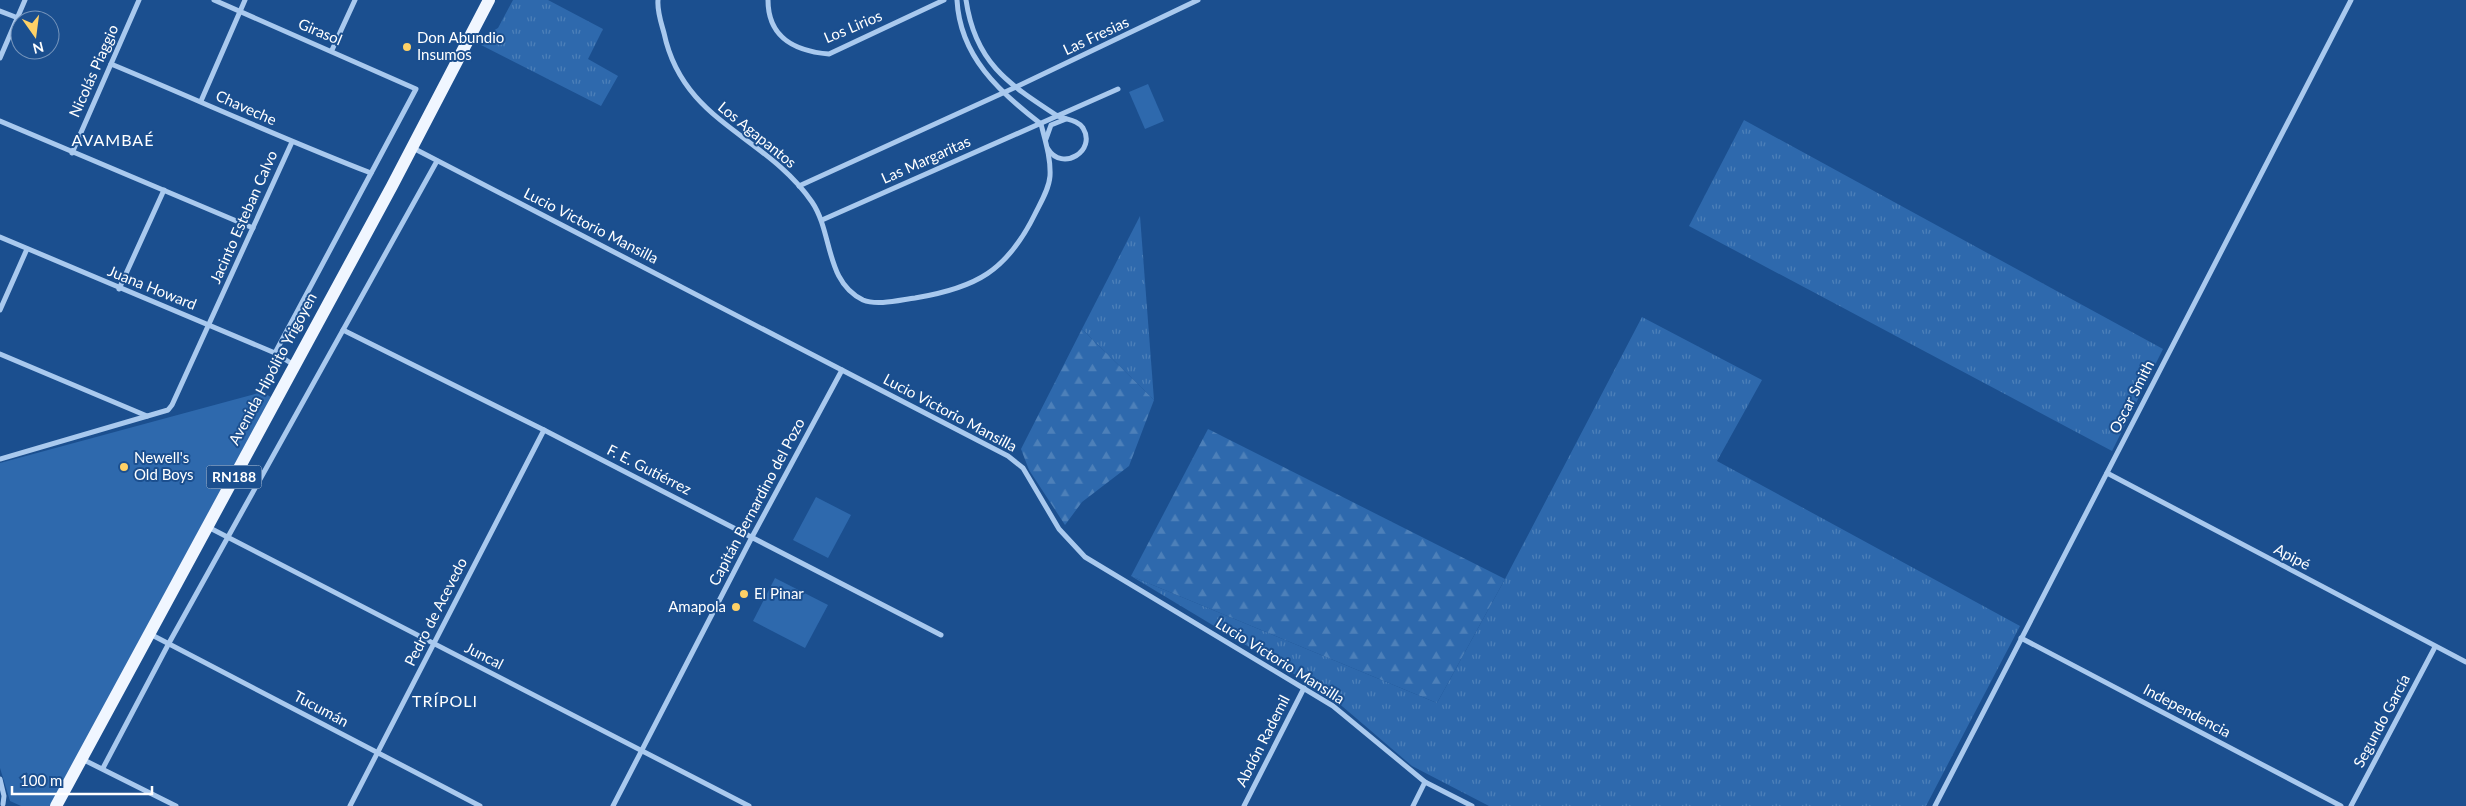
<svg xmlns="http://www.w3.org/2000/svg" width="2466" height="806" font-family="Lato,sans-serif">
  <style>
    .grass { fill: url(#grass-tufts) }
    .forest { fill: url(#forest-firs) }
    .park { fill: #2e69ad }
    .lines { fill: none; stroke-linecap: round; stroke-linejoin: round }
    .minor { stroke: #a9c9ee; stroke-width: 5 }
    .primary { stroke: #f0f6ff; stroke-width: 12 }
    .poi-dot { fill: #ffd166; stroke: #1b4f8f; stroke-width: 2 }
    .labels { text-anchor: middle; stroke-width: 4; stroke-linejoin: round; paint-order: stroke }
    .shield { fill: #1b4f8f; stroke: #bbcadd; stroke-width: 1 }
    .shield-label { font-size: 14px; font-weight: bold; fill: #fff }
    .street-label { font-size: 15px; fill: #fff; stroke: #1b4f8f }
    .poi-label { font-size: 15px; fill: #fff; stroke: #1b4f8f; text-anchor: start }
    .neighbourhood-label { font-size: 16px; letter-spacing: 1px; fill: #fff; stroke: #1b4f8f }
  </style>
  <defs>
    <pattern id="grass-tufts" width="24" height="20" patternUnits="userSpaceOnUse" patternTransform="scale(1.25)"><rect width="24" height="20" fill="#2e69ad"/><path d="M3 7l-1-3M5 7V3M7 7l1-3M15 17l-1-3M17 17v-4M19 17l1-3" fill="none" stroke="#4d80b9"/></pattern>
    <pattern id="forest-firs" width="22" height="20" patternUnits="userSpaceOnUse" patternTransform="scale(1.25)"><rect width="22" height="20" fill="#2e69ad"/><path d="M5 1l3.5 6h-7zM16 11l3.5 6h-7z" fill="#4d80b9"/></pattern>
  </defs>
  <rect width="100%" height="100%" fill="#1b4f8f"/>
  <g class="grass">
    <path d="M513 0H548L603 29 588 59 618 76 601 106 481 45 486 35 498 28Z"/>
    <path d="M1744 120 2163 349 2112 451 1689 226Z"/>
    <path d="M1140 216 1154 400 1082 329Z"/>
    <path d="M1642 317 1762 380 1717 461 2020 626 1926 806H1489L1412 766 1329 695 1131 576 1437 703 1505 579Z"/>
  </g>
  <g class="forest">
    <path d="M1082 329 1154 400 1129 466 1082 502 1065 525 1029 470 1021 449Z"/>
    <path d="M1208 429 1505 579 1437 703 1131 576Z"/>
  </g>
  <g class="park">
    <path d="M1148 84 1164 121 1145 129 1129 92Z"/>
    <path d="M262 392 271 397 50 806H21L10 801 0 768V463Z"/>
    <path d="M816 497 851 515 828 558 793 540Z"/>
    <path d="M775 578 828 605 805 648 753 621Z"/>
  </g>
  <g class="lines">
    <g class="minor">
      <path d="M214 0 416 89 275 353"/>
      <path d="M658 0C657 11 661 22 664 33 683 123 765 134 812 202 833 233 825 282 863 300 877 306 900 300 915 298 976 288 1007 271 1035 214 1041 202 1049 189 1050 176 1051 158 1045 140 1041 124 999 92 960 56 957 0"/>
      <path d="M768 0C768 38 795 51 829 54L944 0"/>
      <path d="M966 0C975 62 1007 83 1056 115 1065 120 1077 119 1083 128 1097 151 1062 172 1048 149"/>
      <path d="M0 11 18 18"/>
      <path d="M332 50 355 0"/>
      <path d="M0 58 25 0"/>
      <path d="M111 64C198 100 283 139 371 173"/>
      <path d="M201 101 245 0"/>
      <path d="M0 121 253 228"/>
      <path d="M1046 139 1051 125 1066 119"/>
      <path d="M413 148 1008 456 1023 468 1059 529 1085 557 1333 706 1425 782 1472 806"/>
      <path d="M72 153 139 0"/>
      <path d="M799 186 1016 87 1198 0"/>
      <path d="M822 220 1118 89"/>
      <path d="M0 237 275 353 294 365"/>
      <path d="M119 289 164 190"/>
      <path d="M0 310 27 249"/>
      <path d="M343 330 544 430 941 635"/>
      <path d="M0 354 147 416"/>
      <path d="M0 459 168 410 172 405 292 142"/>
      <path d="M2107 473 2466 662"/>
      <path d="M208 527 749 806"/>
      <path d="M150 634 480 806"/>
      <path d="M2021 638 2341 806"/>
      <path d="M82 759 176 806"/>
      <path d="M103 768 169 643 437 161"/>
      <path d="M0 779 4 796 3 804"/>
      <path d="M350 806 544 430"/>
      <path d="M613 806 752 537 842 370"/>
      <path d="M1244 806 1304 688"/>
      <path d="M1413 806 1425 782"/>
      <path d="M1935 806 2351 0"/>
      <path d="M2351 806 2435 647"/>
    </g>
    <path class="primary" d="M56 806 392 186 489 0"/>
  </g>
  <g class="poi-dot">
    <circle cx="407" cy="47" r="5"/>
    <circle cx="124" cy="467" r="5"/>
    <circle cx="744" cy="594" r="5"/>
    <circle cx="736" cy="607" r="5"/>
  </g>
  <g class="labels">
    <rect class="shield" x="206.5" y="465.5" width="55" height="23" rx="4"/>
    <g class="shield-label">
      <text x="234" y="482">RN188</text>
    </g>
    <g class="street-label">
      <text transform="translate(853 27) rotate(-23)" y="5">Los Lirios</text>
      <text transform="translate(320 32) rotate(23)" y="5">Girasol</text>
      <text transform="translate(1096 36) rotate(-25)" y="5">Las Fresias</text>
      <text transform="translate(94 71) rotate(-66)" y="5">Nicolás Piaggio</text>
      <text transform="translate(246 108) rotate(24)" y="5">Chaveche</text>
      <text transform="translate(757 135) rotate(39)" y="5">Los Agapantos</text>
      <text transform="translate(926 160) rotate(-24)" y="5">Las Margaritas</text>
      <text transform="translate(244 217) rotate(-66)" y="5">Jacinto Esteban Calvo</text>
      <text transform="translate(591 226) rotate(27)" y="5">Lucio Victorio Mansilla</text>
      <text transform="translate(152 288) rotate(22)" y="5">Juana Howard</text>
      <text transform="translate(273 369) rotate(-62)" y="5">Avenida Hipólito Yrigoyen</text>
      <text transform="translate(2132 397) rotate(-63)" y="5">Oscar Smith</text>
      <text transform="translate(950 413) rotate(28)" y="5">Lucio Victorio Mansilla</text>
      <text transform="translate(649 470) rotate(27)" y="5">F. E. Gutiérrez</text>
      <text transform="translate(757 502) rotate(-62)" y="5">Capitán Bernardino del Pozo</text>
      <text transform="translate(2292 557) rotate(28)" y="5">Apipé</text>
      <text transform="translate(436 612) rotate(-63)" y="5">Pedro de Acevedo</text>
      <text transform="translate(484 656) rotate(27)" y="5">Juncal</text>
      <text transform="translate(1280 661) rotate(32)" y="5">Lucio Victorio Mansilla</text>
      <text transform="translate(321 709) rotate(28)" y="5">Tucumán</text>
      <text transform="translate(2187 711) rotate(28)" y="5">Independencia</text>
      <text transform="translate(2382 721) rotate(-62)" y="5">Segundo García</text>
      <text transform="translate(1263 741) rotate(-63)" y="5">Abdón Rademil</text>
    </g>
    <g class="poi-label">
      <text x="417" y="43">Don Abundio<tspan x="417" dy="17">Insumos</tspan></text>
      <text x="134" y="463">Newell's<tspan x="134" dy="17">Old Boys</tspan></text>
      <text x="754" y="599">El Pinar</text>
      <text x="726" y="612" text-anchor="end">Amapola</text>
    </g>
    <g class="neighbourhood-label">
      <text x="113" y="146">AVAMBAÉ</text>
      <text x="445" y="707">TRÍPOLI</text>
    </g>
  </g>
  <g transform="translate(35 35) rotate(166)"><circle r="24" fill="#1b4f8f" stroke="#7695bc"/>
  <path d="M0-4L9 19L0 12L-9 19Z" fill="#ffd166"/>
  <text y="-8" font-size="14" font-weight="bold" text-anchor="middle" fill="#ffffff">N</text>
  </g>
  <path d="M12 786v8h140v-8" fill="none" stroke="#ffffff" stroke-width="2.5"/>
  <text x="20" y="786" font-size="15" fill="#ffffff" stroke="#1b4f8f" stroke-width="4" paint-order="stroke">100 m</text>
</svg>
